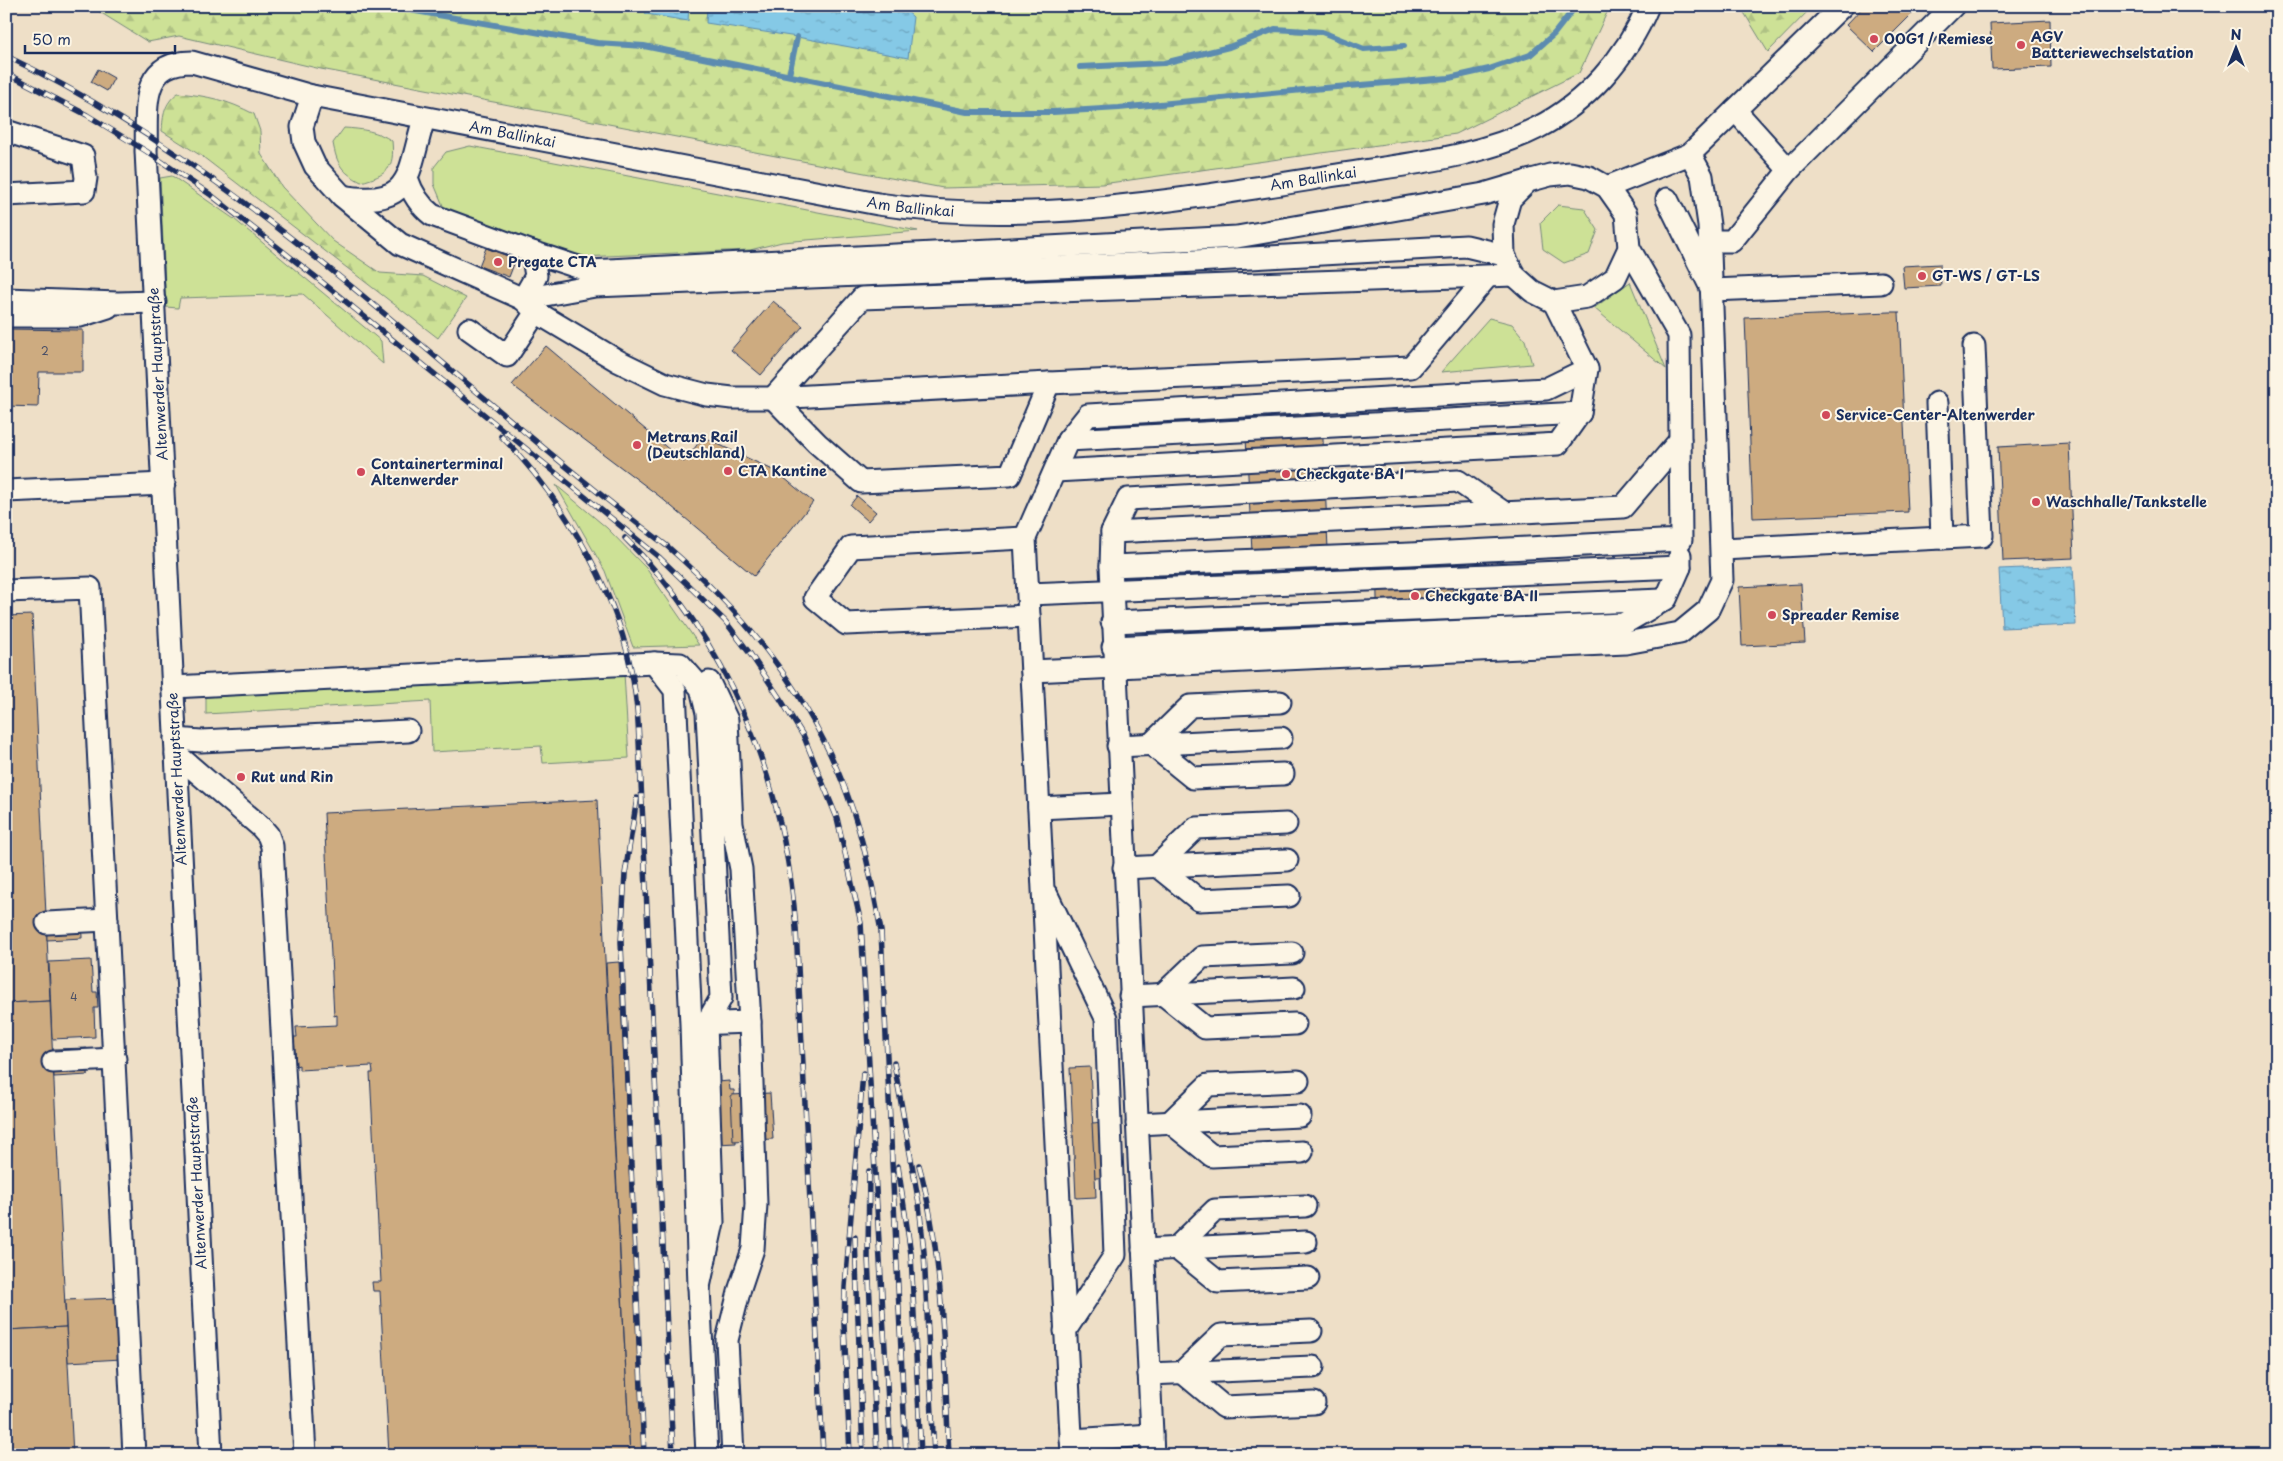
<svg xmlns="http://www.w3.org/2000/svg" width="2283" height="1461" font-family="'Playpen Sans',sans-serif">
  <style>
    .green { fill: #cde196; stroke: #74887a }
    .forest { fill: url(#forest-firs); stroke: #74887a }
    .water { fill: url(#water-ripples); stroke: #5b8bb0 }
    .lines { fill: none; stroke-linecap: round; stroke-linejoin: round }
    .stream { stroke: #5b8bb0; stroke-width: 6 }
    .building { fill: #cdab80; stroke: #1b2f5e }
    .minor-casing { stroke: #1b2f5e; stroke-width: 25 }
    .minor { stroke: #fcf5e5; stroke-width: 21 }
    .rail-casing { stroke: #1b2f5e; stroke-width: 5.5 }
    .rail { stroke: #fcf5e5; stroke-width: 4; stroke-dasharray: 11; stroke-linecap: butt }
    .poi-dot { fill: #d1495b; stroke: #fcf5e5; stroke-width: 2 }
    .labels { text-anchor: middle; stroke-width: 4; stroke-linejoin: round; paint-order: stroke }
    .number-label { font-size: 11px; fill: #484e66 }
    .poi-label { font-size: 14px; font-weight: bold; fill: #1b2f5e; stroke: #fcf5e5; text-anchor: start }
    .street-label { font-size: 14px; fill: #1b2f5e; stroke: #fcf5e5 }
  </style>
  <defs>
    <pattern id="forest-firs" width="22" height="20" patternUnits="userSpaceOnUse" patternTransform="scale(1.25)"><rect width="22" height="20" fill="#cde196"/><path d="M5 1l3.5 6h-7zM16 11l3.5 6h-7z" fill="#afc184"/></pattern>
    <pattern id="water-ripples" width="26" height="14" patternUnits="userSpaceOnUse" patternTransform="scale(1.25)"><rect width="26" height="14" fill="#85c9e6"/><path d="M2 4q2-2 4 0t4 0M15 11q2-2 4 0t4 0" fill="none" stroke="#6ca4be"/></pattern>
  </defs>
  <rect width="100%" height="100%" fill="#eedfc7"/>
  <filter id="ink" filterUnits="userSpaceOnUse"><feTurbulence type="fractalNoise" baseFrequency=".02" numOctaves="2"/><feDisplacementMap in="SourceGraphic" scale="10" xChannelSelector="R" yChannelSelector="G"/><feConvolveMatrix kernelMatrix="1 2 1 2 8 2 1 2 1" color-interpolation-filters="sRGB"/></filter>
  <g filter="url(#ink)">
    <g class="green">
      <path d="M344 128C362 129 378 131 392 141 395 169 387 175 361 182 342 172 337 165 333 143Z"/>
      <path d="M470 146 918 231 782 242 750 250 581 257 444 208 434 184V167L446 152Z"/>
      <path d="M172 176 234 219 381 341 383 364 303 294 180 298 178 308 166 307 160 178Z"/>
      <path d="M1558 205 1584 208 1598 230 1589 254 1564 263 1543 249 1540 223Z"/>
      <path d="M1630 282 1666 369 1594 308Z"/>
      <path d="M1489 318 1512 324 1525 340 1532 364 1441 372Z"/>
      <path d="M556 485 607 528 646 568 699 645 633 647 605 571Z"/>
      <path d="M624 673 629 758 543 763 541 746 432 752 430 701 206 714V697Z"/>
    </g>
    <g class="forest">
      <path d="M90 6H1610L1579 73 1456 134 1102 184 943 188 321 69 179 36 148 42Z"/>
      <path d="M1740 6H1813L1768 52Z"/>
      <path d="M178 93C208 96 227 100 254 114L260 131 261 154 282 187 333 241 380 273 423 276 466 298 438 338 203 157 162 131C163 116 164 103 178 93Z"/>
    </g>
    <g class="water">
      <path d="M643 6H689L688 21 646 14Z"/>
      <path d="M707 6H901L913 17 908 58 797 37 706 23Z"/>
      <path d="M2073 566 2076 625 2002 628 1999 569Z"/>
    </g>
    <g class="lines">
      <g class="stream">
        <path d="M387 6 597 43 644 46 967 112H1053L1119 108 1324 88 1449 78 1489 69 1530 55 1554 34 1572 11"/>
        <path d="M1080 67 1164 63 1229 47 1275 29 1322 32 1364 49 1404 46"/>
        <path d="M789 75 797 37"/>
      </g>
    </g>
    <g class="building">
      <path d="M1864 6H1920L1874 52 1846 25Z"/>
      <path d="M2050 20 2051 67 1992 69 1990 23Z"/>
      <path d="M98 69 114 78 107 91 91 82Z"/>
      <path d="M486 248 516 259 509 277 479 266Z"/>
      <path d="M1940 264 1941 286 1904 288 1902 266Z"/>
      <path d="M773 301 803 326 761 375 731 350Z"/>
      <path d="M1890 312H1899L1908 512 1753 518 1745 318Z"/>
      <path d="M6 329 83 330V372H39L38 407 6 406Z"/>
      <path d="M546 346 684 462 703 437 777 472 813 502 754 576 659 496 512 385Z"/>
      <path d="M1321 396 1328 549 1252 552 1244 399Z"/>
      <path d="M2069 443 2074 558 2003 561 1998 447Z"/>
      <path d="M857 496 876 512 868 521 850 505Z"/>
      <path d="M1451 549 1455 640 1378 644 1376 552Z"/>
      <path d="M1801 584 1805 643 1742 646 1739 587Z"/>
      <path d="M32 615 50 1001 6 1003V616Z"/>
      <path d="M597 800 630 1455H389L380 1291H373L372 1282H381L370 1073H373L372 1066 299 1070V1065L296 1066 294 1037H297L296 1027 337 1025V1015L334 1016 324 813Z"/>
      <path d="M81 911 82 938 47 940 46 913Z"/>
      <path d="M91 960 93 992H97L98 1008H94L95 1037 52 1039 49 962Z"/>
      <path d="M619 962 643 1455H630L606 963Z"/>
      <path d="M50 1001 66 1327 6 1330V1003Z"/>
      <path d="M87 1048 88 1075 54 1077 53 1049Z"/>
      <path d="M1090 1067 1096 1197 1076 1198 1070 1068Z"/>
      <path d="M729 1081 730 1090H734L736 1143 717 1144 718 1082Z"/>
      <path d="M770 1093 773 1139 733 1141 731 1095Z"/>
      <path d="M1119 1121 1122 1177 1095 1178 1092 1123Z"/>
      <path d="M119 1298 120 1317 115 1318 116 1328H120L122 1359 68 1362 65 1300Z"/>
      <path d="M66 1327 73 1455H6V1330Z"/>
    </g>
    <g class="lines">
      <defs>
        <g id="minor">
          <path d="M312 96 302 127 304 142 315 166 342 196 400 244 523 299 536 312 618 361 665 384 707 395 732 398H773L1049 383 1411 367 1487 277"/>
          <path d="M6 131 83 156 86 178 84 191 6 195"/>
          <path d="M1789 170 1953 6"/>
          <path d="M1570 173 1589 177 1607 187 1626 214 1629 248 1615 278 1587 297 1554 302 1532 291 1514 275 1504 255 1503 224 1510 199 1528 181 1550 175Z"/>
          <path d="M407 178C412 193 419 205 432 215L532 252 590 271 1237 237 1484 194 1528 181"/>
          <path d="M1607 187 1690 154 1842 6"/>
          <path d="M342 196C414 208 407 174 424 119"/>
          <path d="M1667 199 1712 290 1881 283"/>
          <path d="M1710 241H1732L1789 170 1735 110"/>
          <path d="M6 299 118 303 155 302"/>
          <path d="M523 299 595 286 1177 262 1466 246 1504 255"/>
          <path d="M523 299 536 276 532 252"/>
          <path d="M6 316H80L108 307"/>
          <path d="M469 329 507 356 536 312"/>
          <path d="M1049 383 1010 475 861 482 817 443 773 398 862 298 1514 275"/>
          <path d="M1937 403 1942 538"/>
          <path d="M1068 440 1580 413"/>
          <path d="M1055 471 1558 444 1580 413 1587 369 1554 302"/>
          <path d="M6 491 164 484"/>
          <path d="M1112 532 1623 507 1680 440"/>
          <path d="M1025 538 851 547 815 598 846 624 1029 616"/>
          <path d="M1722 549 1982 536 1974 346"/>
          <path d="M1111 566 1112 532 1128 499 1458 481 1503 512"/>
          <path d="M6 591 90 588 134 1455"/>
          <path d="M1029 594 1680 567"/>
          <path d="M1112 622 1662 600"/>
          <path d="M1113 647 1623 624 1666 599 1680 567V555"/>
          <path d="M654 663 675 690 691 1024 699 1287 707 1455"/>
          <path d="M1032 671 1626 643 1680 633 1708 610 1722 580 1709 225 1702 176 1690 154"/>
          <path d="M709 682 727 720 732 824 741 869 750 1022 756 1204 753 1249 740 1288 727 1340 733 1455"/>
          <path d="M173 687 654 663 680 664 701 688 707 713 721 998 706 1024 713 1222 699 1287"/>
          <path d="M175 739 201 741 408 731"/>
          <path d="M1151 744 1190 706 1280 702"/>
          <path d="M1151 744 1193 778 1283 774"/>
          <path d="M1118 746 1281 738"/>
          <path d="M176 754 261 827 268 835 272 846 305 1455"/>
          <path d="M1039 808 1121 804"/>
          <path d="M1157 866 1196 828 1286 824"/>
          <path d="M1157 866 1199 900 1289 896"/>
          <path d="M1124 868 1287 860"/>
          <path d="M1047 895 1106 1018 1115 1255 1065 1331"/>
          <path d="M47 923 107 920"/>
          <path d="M1163 994 1202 957 1292 953"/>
          <path d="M1163 994 1205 1028 1295 1024"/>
          <path d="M1130 996 1294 988"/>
          <path d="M694 1024 750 1022"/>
          <path d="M53 1062 115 1059"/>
          <path d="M1170 1122 1212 1156 1302 1152"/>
          <path d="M1170 1122 1208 1085 1298 1081"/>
          <path d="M1137 1124 1300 1116"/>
          <path d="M1176 1248 1215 1210 1305 1206"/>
          <path d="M1176 1248 1218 1282 1308 1278"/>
          <path d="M1143 1250 1306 1242"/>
          <path d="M1182 1372 1221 1335 1311 1331"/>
          <path d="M1182 1372 1224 1407 1314 1403"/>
          <path d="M1149 1374 1313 1367"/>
          <path d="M1071 1440 1152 1435"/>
          <path id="s1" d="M211 1455 146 151C148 112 137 62 192 62L312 96 878 204C1031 227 1186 199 1337 175 1404 164 1475 159 1537 128 1586 103 1627 57 1648 6"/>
          <path d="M1072 1455 1025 538 1068 440 1088 415 1546 389 1587 369"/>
          <path d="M1153 1455 1111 566 1410 554 1681 540 1679 335 1629 248"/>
        </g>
      </defs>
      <use href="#minor" class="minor-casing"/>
      <use href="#minor" class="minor"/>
      <defs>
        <g id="rail">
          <path d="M6 56C254 173 451 384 667 546 740 610 801 683 839 774 861 824 871 877 881 931L906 1455"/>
          <path d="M6 73 87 115 146 151 211 195 317 278 660 558 725 621 751 655 781 700 804 737 837 818 861 923 891 1455"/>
          <path d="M501 436C558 493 614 585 630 665 636 690 638 716 639 741L673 1455"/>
          <path d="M625 538C729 641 785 783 796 928L823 1455"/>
          <path d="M637 798 625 874 621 942 644 1455"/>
          <path d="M894 1063 919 1204 924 1252 934 1455"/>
          <path d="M919 1165C944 1256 944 1361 949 1455"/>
          <path d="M898 1166 911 1254 921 1455"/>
          <path d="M869 1171 868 1257 877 1455"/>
          <path d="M855 1237 863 1455"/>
          <path d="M850 1455 844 1324 845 1287 863 1073"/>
        </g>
      </defs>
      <use href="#rail" class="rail-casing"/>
      <use href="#rail" class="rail"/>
    </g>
  </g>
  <g class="poi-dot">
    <circle cx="1874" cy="39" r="5"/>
    <circle cx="2021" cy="45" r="5"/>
    <circle cx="498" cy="262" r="5"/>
    <circle cx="1922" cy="276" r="5"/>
    <circle cx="1826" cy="415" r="5"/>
    <circle cx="637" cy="445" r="5"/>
    <circle cx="728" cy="471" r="5"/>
    <circle cx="361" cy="472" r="5"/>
    <circle cx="1286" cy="474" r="5"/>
    <circle cx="2036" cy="502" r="5"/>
    <circle cx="1415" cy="596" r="5"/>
    <circle cx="1772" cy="615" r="5"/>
    <circle cx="241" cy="777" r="5"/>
  </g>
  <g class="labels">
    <g class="number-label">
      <text x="45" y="355">2</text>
      <text x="74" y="1001">4</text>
    </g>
    <g class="poi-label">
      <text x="2031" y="42">AGV<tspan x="2031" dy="16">Batteriewechselstation</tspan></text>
      <text x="1884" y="44">OOG1 / Remiese</text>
      <text x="508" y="267">Pregate CTA</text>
      <text x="1932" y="281">GT-WS / GT-LS</text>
      <text x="1836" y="420">Service-Center-Altenwerder</text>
      <text x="647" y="442">Metrans Rail<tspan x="647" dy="16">(Deutschland)</tspan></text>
      <text x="371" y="469">Containerterminal<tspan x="371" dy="16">Altenwerder</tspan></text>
      <text x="738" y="476">CTA Kantine</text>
      <text x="1296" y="479">Checkgate BA I</text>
      <text x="2046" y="507">Waschhalle/Tankstelle</text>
      <text x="1425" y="601">Checkgate BA II</text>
      <text x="1782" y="620">Spreader Remise</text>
      <text x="251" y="782">Rut und Rin</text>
    </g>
    <g class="street-label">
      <text dy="5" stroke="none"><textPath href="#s1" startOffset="1751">Am Ballinkai</textPath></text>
      <text dy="5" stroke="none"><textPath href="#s1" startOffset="2561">Am Ballinkai</textPath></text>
      <text dy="5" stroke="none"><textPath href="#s1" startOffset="2156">Am Ballinkai</textPath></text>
      <text transform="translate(158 374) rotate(-93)" y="5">Altenwerder Hauptstraße</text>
      <text transform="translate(177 779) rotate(-93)" y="5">Altenwerder Hauptstraße</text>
      <text transform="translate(197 1183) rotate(-93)" y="5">Altenwerder Hauptstraße</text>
    </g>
  </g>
  <rect width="2283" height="1461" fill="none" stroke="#fcf5e5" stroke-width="25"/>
  <rect x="12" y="12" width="2258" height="1436" fill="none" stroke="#1b2f5e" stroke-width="2" filter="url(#ink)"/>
  <g transform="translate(2236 48)" stroke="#fcf5e5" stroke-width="4" paint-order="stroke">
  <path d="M0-4L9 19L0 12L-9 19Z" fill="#1b2f5e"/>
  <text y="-8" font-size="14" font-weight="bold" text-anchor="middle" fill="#1b2f5e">N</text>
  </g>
  <path d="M25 45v8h150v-8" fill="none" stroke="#1b2f5e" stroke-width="2.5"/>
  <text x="32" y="45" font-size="15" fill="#1b2f5e" stroke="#fcf5e5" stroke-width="4" paint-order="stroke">50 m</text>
</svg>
